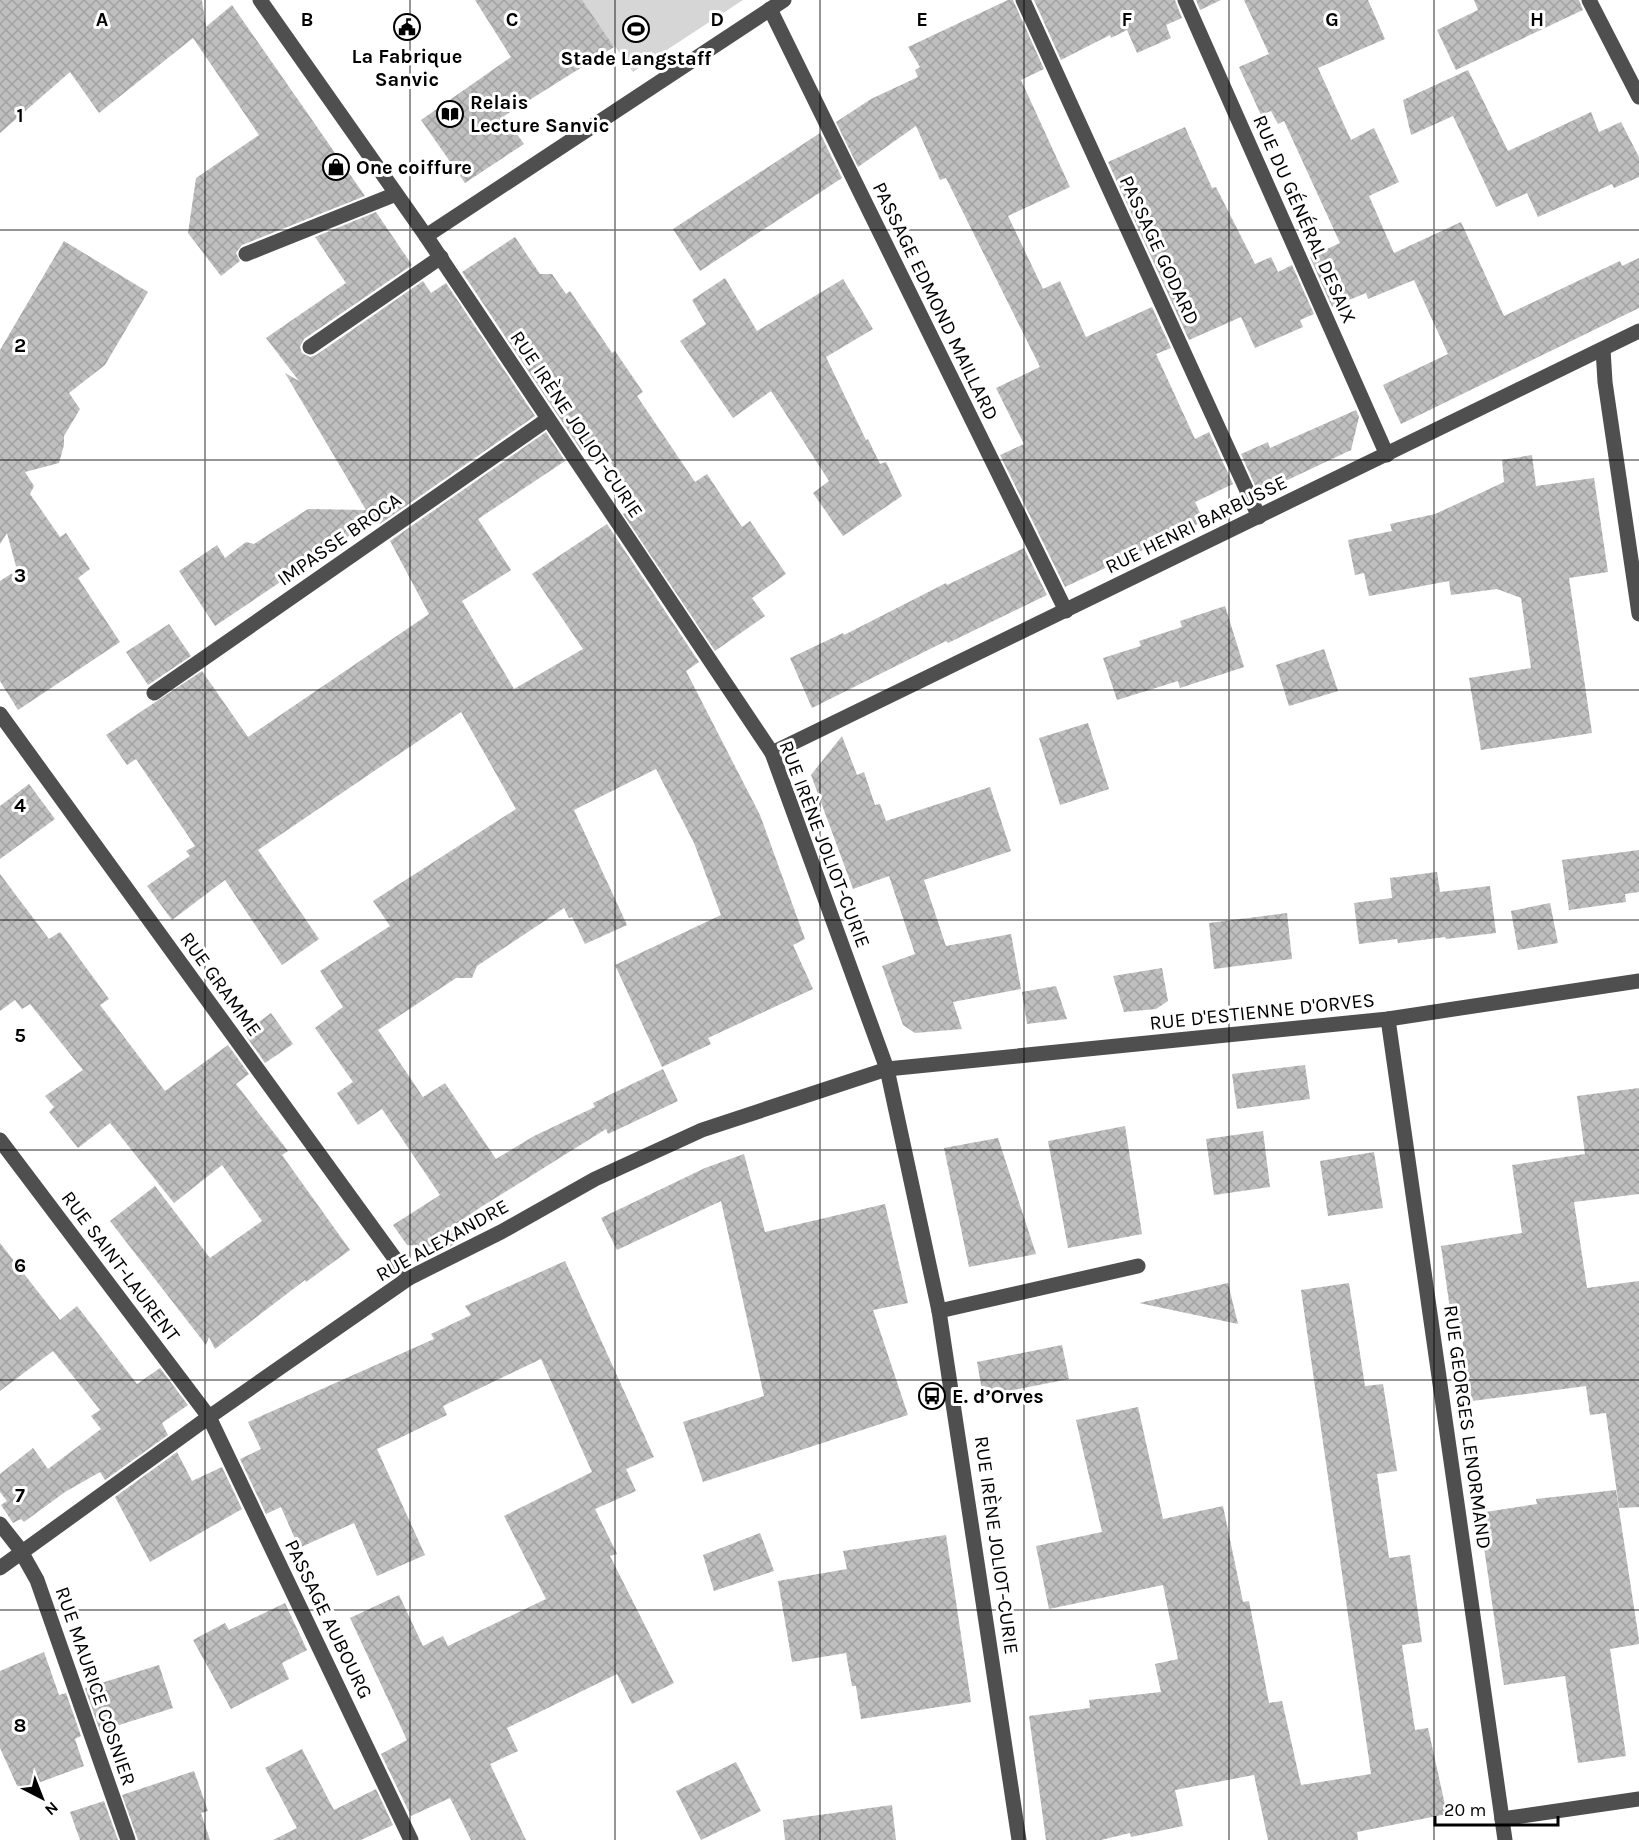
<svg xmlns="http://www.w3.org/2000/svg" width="1639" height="1840" font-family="Karla,sans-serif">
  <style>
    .pitch { fill: #d6d6d6 }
    .building { fill: url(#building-cross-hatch) }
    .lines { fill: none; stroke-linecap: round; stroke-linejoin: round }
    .minor { stroke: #4f4f4f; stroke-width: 15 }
    .grid { fill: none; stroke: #000; stroke-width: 1.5; stroke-opacity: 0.55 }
    .labels { text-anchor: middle; stroke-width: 6; stroke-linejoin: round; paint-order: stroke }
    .poi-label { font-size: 20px; font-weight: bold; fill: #000; stroke: #fff; text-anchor: start }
    .street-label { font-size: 20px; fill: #000; stroke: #fff }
    .grid-label { font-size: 20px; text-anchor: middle; font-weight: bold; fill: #000; stroke: #fff; stroke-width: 6; stroke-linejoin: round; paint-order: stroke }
  </style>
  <defs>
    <pattern id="building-cross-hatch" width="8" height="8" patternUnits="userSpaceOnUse" patternTransform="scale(1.5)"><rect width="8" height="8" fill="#bfbfbf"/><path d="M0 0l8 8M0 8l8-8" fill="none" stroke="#a2a2a2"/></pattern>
  </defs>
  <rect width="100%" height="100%" fill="#fff"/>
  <path class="pitch" d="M557 0H743L633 72 614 45 593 59Z"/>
  <g class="building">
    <path d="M0 0H202L206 27 232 5 365 196 242 245 236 253 240 261 221 276 188 233 196 178 259 135 193 38 99 113 70 72 0 133Z"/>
    <path d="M475 0H582L614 47 504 116 524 144 465 183 421 120 511 57Z"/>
    <path d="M1008 0H1013L1044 69 1021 80 1070 187 1008 216 1043 289 1060 281 1086 337 1152 307 1171 348 1156 354 1195 439 1209 432 1233 484 1195 502 1204 521 1065 587 1000 455 1024 444 996 388 1040 367 946 178 940 180 916 126 858 167 836 122 871 99 918 77 915 70 920 67 908 47Z"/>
    <path d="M1034 0H1175L1182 18 1166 25 1171 38 1137 53 1127 30 1111 38 1110 35 1061 60Z"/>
    <path d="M1196 0H1221L1200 10Z"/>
    <path d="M1244 0H1368L1385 39 1318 68 1351 140 1374 128 1399 182 1369 196 1394 253 1461 222 1504 316 1620 261 1622 266 1639 258V308L1401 424 1383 385 1448 354 1414 280 1368 299 1366 293 1332 307 1310 257 1340 243 1284 121 1278 124 1271 111 1261 115 1239 67 1269 54Z"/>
    <path d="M1474 0H1579L1583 10 1456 70 1437 30 1478 10Z"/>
    <path d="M1468 70 1508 151 1591 112 1599 132 1621 122 1639 157V177L1614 188 1612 184 1538 217 1527 193 1496 207 1453 116 1411 135 1403 100Z"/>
    <path d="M1185 127 1212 188 1216 187 1255 264 1271 257 1278 272 1292 265 1314 314 1300 320 1303 327 1255 348 1241 317 1189 340 1108 162Z"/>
    <path d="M820 133 842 178 700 271 673 229Z"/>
    <path d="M376 212 412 265 304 339 300 347 302 353 310 357 316 355 423 281 431 293 446 283 535 416 380 524 377 517 215 626 179 571 217 545 225 558 246 542 254 544 308 509 366 510 285 373 299 381 266 338 346 283 315 237Z"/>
    <path d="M515 237 540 274H552L566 294 570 291 612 353 615 351 643 392 637 396 695 482 707 474 742 527 750 521 786 574 752 598 765 616 715 651 623 514 639 503 595 440 581 450 462 272Z"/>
    <path d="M64 241 148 292 105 365 69 393 80 409 64 436V445L59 463 25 472 34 486 30 494 60 537 66 533 90 569 78 578 120 642 18 710 0 681V581L17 570 7 533 0 544V350Z"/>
    <path d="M725 278 757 331 843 279 873 329 826 357 866 440 868 439 880 464 886 462 902 496 843 536 813 493 829 481 771 391 733 418 680 341 706 324 692 300Z"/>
    <path d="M1356 410 1359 417 1351 450 1262 492 1257 490 1241 454 1268 442 1270 448Z"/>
    <path d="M546 432 565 461 478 519 511 570 462 601 514 689 583 649 532 574 607 524 699 662 686 671 760 815 805 939 793 945 813 989 708 1038 711 1044 662 1067 615 965 721 915 694 843 656 769 574 810 627 925 585 944 572 917 569 918 564 908 477 966 472 978H456L378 1030 423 1097 445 1083 496 1159 534 1136 595 1107 593 1103 663 1069 678 1101 608 1134 606 1129 481 1207 450 1228 458 1242 448 1248 407 1245 393 1225 440 1195 382 1109 358 1125 337 1093 353 1082 315 1028 343 1007 320 971 390 926 373 901 516 809 461 712 258 850 319 939 282 965 225 880 172 920 147 886 190 856 186 851 195 846 136 759 127 765 106 735 202 671 248 737 429 614 390 541Z"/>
    <path d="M1532 455 1536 486 1594 478 1608 572 1569 578 1592 733 1481 750 1469 678 1531 668 1521 598 1497 589 1451 595 1449 581 1369 596 1364 573 1355 575 1348 540 1392 531 1390 524 1435 514 1472 497 1504 482 1502 460Z"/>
    <path d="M1024 548 1047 595 948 643 946 641 812 708 790 658 843 633 844 635 946 583 947 585Z"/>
    <path d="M1225 606 1244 667 1180 688 1178 681 1117 700 1103 658 1141 646 1139 641 1182 627 1180 621Z"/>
    <path d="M169 624 191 656 148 685 126 652Z"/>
    <path d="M1324 649 1338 691 1289 706 1276 665Z"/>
    <path d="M1088 723 1109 789 1060 805 1039 738Z"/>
    <path d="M842 736 857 775 864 772 875 805 880 804 886 821 990 787 1011 851 924 880 946 946 1011 934 1021 989 953 1002 962 1029 915 1033 903 1025 882 966 915 954 889 876 853 889 811 775Z"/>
    <path d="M29 784 55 819 0 859V806Z"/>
    <path d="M1639 850V892L1625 894 1626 902 1569 910 1562 860Z"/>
    <path d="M1437 872 1440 892 1490 886 1496 933 1446 939 1445 937 1398 943 1397 939 1359 944 1354 903 1392 898 1390 878Z"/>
    <path d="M0 874 49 939 60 932 109 999 100 1005 165 1091 228 1045 249 1074 236 1084 288 1151 282 1155 350 1250 306 1282 305 1280 215 1349 209 1337 206 1345 110 1221 155 1186 210 1258 262 1221 222 1165 174 1203 110 1123 78 1148 49 1112 54 1107 45 1096 83 1070 30 1004 22 1009 15 1000 0 1011Z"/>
    <path d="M1550 903 1558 943 1518 950 1511 911Z"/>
    <path d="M1287 913 1292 959 1214 969 1209 923Z"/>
    <path d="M1162 968 1168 1001 1156 1009 1124 1012 1113 976Z"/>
    <path d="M1056 986 1067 1019 1027 1024 1022 992Z"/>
    <path d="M271 1013 293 1044 265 1063 244 1033Z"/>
    <path d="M1305 1065 1310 1099 1237 1109 1232 1074Z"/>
    <path d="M1639 1088V1194L1574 1202 1587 1288 1639 1281V1507L1619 1508 1606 1413 1590 1415 1586 1386 1472 1401 1457 1308 1450 1309 1441 1246 1522 1233 1512 1165 1585 1154 1577 1096Z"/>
    <path d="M1125 1126 1142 1234 1068 1248 1048 1141Z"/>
    <path d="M1263 1131 1270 1187 1214 1195 1206 1139Z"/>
    <path d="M998 1138 1036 1254 969 1267 944 1148Z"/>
    <path d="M1374 1152 1383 1208 1328 1216 1320 1161Z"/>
    <path d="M744 1154 765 1232 885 1204 908 1303 873 1310 908 1415 703 1482 683 1422 764 1396 721 1201 617 1250 601 1218 705 1168Z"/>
    <path d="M0 1243 60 1320 77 1306 137 1384 160 1368 188 1405 162 1423 168 1435 105 1480 100 1472 65 1492 24 1522 21 1519 13 1523 1 1505 7 1501 0 1492V1474L33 1448 48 1469 101 1429 91 1416 100 1410 53 1351 0 1391Z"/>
    <path d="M565 1261 654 1457 626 1469 636 1491 595 1509 617 1554 610 1556 674 1683 632 1704 617 1674 507 1728 518 1751 490 1764 526 1840H471L450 1798 411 1816 381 1754 407 1740 350 1618 399 1595 423 1646 443 1636 448 1646 546 1599 504 1516 592 1472 541 1359 443 1406 447 1415 377 1449 425 1555 377 1576 354 1523 299 1548 281 1507 266 1514 240 1459 261 1449 248 1422 434 1339 431 1334 471 1315 465 1306Z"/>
    <path d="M1228 1283 1238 1324 1139 1303Z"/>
    <path d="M1349 1283 1365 1386 1383 1384 1397 1471 1377 1474 1389 1558 1410 1555 1422 1642 1402 1645 1415 1730 1428 1728 1447 1814 1357 1832 1358 1840H1268L1254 1775 1175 1790 1183 1826 1131 1837 1130 1833 1101 1840H1046L1029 1716 1090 1708 1089 1700 1161 1692 1155 1664 1178 1659 1163 1585 1049 1609 1036 1546 1102 1532 1076 1420 1138 1407 1163 1519 1223 1506 1243 1602 1249 1601 1269 1703 1282 1701 1301 1785 1371 1774 1301 1290Z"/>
    <path d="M1062 1345 1069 1379 983 1396 977 1362Z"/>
    <path d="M177 1452 192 1481 222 1467 242 1509 150 1562 115 1497Z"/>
    <path d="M1616 1490 1639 1640V1644L1610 1649 1626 1756 1578 1763 1565 1676 1504 1685 1479 1513 1537 1504 1536 1499Z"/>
    <path d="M760 1533 774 1571 714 1591 703 1555Z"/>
    <path d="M946 1535 971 1702 861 1719 856 1686H852L846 1653 792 1662 778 1581 847 1569 843 1551Z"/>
    <path d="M285 1603 307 1650 282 1663 289 1679 231 1709 193 1640 225 1623 229 1630Z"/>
    <path d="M44 1652 59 1695 66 1693 81 1736 75 1739 84 1766 19 1790 0 1748V1671Z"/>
    <path d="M159 1665 173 1708 100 1731 85 1688Z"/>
    <path d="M302 1749 334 1810 376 1789 393 1825 361 1840H273L297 1828 265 1768Z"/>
    <path d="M736 1762 761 1811 701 1840 676 1791Z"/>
    <path d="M194 1771 208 1811 201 1813 210 1840H138L122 1795Z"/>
    <path d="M104 1801 118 1840H80L70 1812Z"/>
    <path d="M892 1805 896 1840H785L783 1820Z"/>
  </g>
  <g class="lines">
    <g class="minor">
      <path d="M260 0 426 236 772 753 887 1069 939 1311 1019 1840"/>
      <path d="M1023 0 1259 517"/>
      <path d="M1185 0 1387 455"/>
      <path d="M1589 0 1639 97"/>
      <path d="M770 9 1066 611"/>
      <path d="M426 236 784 0"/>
      <path d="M246 254 396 194"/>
      <path d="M310 347 441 257"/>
      <path d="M1603 349 1605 382 1639 614"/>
      <path d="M154 693 548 419"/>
      <path d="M0 714 409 1278"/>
      <path d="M772 753 1639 331"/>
      <path d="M1388 1019 1505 1840"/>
      <path d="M0 1140 209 1417 411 1840"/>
      <path d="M939 1311 1138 1266"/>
      <path d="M0 1524 19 1548 37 1580 128 1840"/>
      <path d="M0 1568 209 1417 409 1278 501 1232 595 1179 702 1130 887 1069 1388 1019 1639 981"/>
      <path d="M1502 1819 1639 1799"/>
    </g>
  </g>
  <path class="grid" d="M205 0V1840M410 0V1840M615 0V1840M820 0V1840M1024 0V1840M1229 0V1840M1434 0V1840M0 230H1639M0 460H1639M0 690H1639M0 920H1639M0 1150H1639M0 1380H1639M0 1610H1639"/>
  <defs>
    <symbol id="civic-ring" viewBox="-11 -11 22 22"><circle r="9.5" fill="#fff" stroke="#000" stroke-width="1.5"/><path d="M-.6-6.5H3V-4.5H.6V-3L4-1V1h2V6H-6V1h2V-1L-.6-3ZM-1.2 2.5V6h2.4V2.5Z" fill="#000"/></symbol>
    <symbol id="stadium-ring" viewBox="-11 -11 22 22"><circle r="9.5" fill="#fff" stroke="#000" stroke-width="1.5"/><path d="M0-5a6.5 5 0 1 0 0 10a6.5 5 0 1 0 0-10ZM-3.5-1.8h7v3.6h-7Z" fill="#000"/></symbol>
    <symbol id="library-ring" viewBox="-11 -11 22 22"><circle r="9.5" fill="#fff" stroke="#000" stroke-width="1.5"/><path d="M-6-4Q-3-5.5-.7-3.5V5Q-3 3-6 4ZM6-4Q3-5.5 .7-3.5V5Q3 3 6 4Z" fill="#000"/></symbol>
    <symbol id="shop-ring" viewBox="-11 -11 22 22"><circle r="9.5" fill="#fff" stroke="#000" stroke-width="1.5"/><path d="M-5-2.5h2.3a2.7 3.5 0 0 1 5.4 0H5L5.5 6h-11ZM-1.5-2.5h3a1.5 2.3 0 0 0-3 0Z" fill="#000"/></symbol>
    <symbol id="bus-ring" viewBox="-11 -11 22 22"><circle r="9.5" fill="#fff" stroke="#000" stroke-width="1.5"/><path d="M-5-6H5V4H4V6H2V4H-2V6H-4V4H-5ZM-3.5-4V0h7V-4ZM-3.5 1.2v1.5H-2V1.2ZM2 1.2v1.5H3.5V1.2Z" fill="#000"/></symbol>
  </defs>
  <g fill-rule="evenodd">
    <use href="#civic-ring" x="392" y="12" width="30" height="30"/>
    <use href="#stadium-ring" x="621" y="14" width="30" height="30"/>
    <use href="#library-ring" x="435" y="99" width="30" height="30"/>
    <use href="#shop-ring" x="321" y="152" width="30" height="30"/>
    <use href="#bus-ring" x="917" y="1381" width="30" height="30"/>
  </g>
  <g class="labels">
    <g class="poi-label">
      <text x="407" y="63" text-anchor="middle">La Fabrique<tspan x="407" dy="23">Sanvic</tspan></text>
      <text x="636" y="65" text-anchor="middle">Stade Langstaff</text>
      <text x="470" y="109">Relais<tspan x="470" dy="23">Lecture Sanvic</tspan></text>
      <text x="356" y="174">One coiffure</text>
      <text x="952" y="1403">E. d’Orves</text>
    </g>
    <g class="street-label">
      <text transform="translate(1305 219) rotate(66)" y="7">RUE DU GÉNÉRAL DESAIX</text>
      <text transform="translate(1160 250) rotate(65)" y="7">PASSAGE GODARD</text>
      <text transform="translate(936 301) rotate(64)" y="7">PASSAGE EDMOND MAILLARD</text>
      <text transform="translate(577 424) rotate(56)" y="7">RUE IRÈNE JOLIOT-CURIE</text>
      <text transform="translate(1196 524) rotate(-26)" y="7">RUE HENRI BARBUSSE</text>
      <text transform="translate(339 539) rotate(-35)" y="7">IMPASSE BROCA</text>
      <text transform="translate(825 844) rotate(69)" y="7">RUE IRÈNE JOLIOT-CURIE</text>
      <text transform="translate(221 984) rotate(54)" y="7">RUE GRAMME</text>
      <text transform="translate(1262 1011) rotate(-6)" y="7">RUE D'ESTIENNE D'ORVES</text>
      <text transform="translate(442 1240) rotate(-29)" y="7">RUE ALEXANDRE</text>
      <text transform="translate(121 1266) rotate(53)" y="7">RUE SAINT-LAURENT</text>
      <text transform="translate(1468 1427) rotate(82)" y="7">RUE GEORGES LENORMAND</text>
      <text transform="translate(997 1545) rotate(82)" y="7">RUE IRÈNE JOLIOT-CURIE</text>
      <text transform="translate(329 1619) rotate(64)" y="7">PASSAGE AUBOURG</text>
      <text transform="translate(96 1686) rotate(71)" y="7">RUE MAURICE COSNIER</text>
    </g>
  </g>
  <g class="grid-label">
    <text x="102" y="26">A</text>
    <text x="307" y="26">B</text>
    <text x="512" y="26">C</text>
    <text x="717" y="26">D</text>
    <text x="922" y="26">E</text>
    <text x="1127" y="26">F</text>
    <text x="1332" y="26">G</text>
    <text x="1537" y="26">H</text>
    <text x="20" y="122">1</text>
    <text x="20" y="352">2</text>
    <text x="20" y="582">3</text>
    <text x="20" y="812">4</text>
    <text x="20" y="1042">5</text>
    <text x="20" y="1272">6</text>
    <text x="20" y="1502">7</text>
    <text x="20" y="1732">8</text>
  </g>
  <g transform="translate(42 1798) rotate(138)" stroke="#ffffff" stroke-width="4.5" paint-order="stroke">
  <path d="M0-4.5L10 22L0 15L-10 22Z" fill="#000000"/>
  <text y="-9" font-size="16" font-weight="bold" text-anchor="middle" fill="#000000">N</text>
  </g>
  <path d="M1435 1816v9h123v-9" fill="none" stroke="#000000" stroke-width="3"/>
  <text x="1444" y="1816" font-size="18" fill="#000000" stroke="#ffffff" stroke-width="4.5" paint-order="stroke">20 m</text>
</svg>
